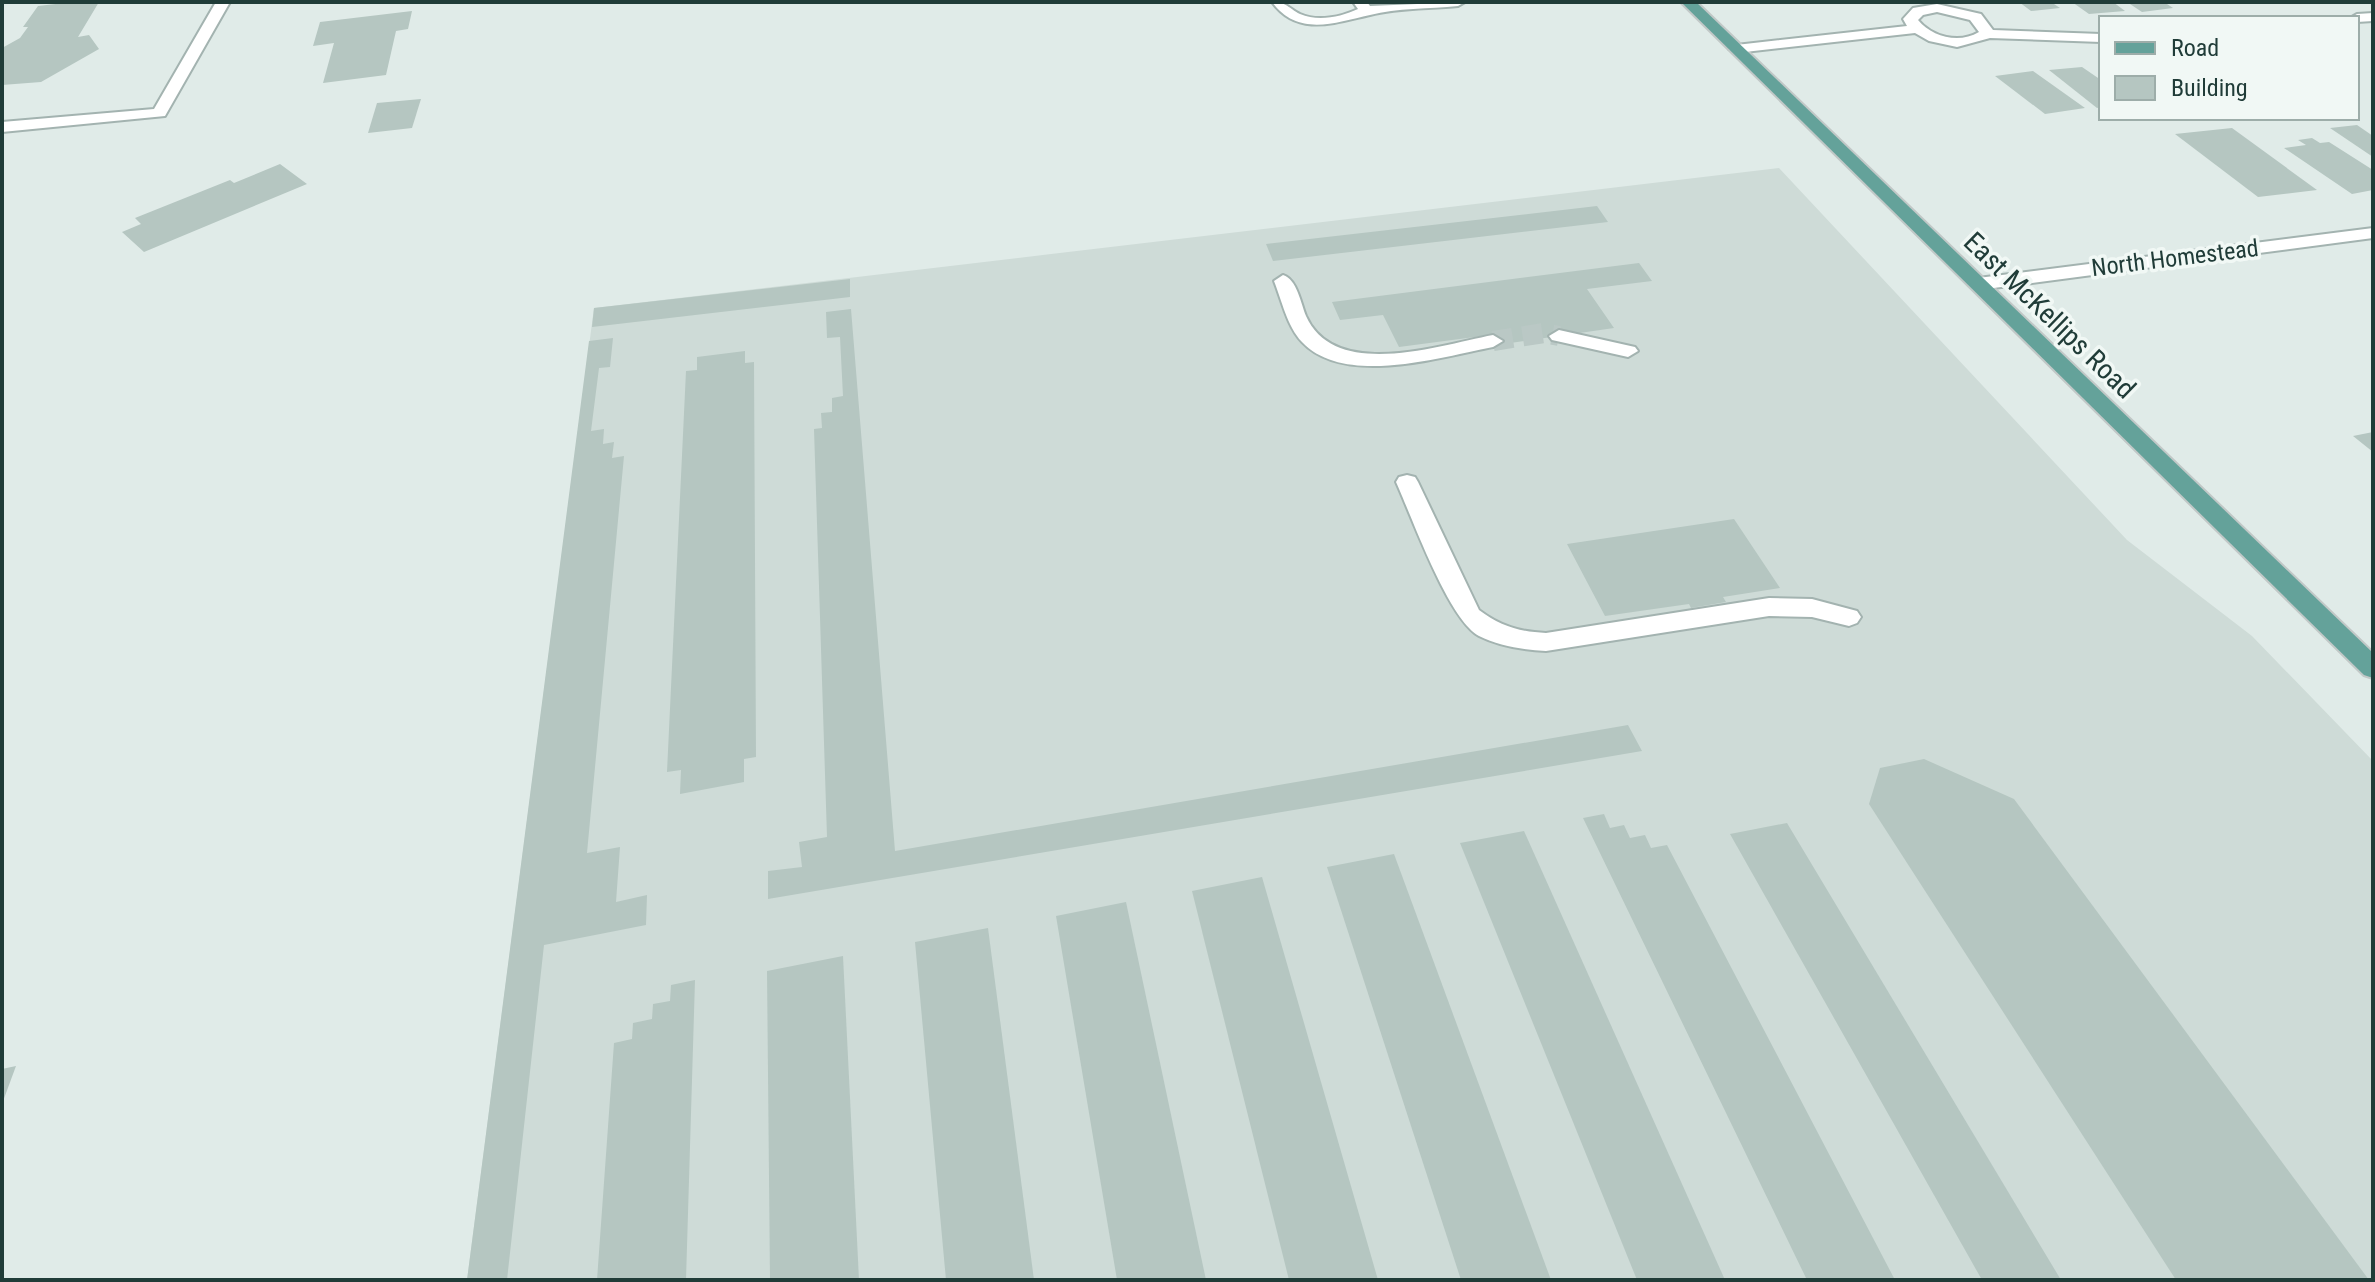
<svg xmlns="http://www.w3.org/2000/svg" width="2375" height="1282" font-family="'Roboto Condensed',sans-serif">
  <style>
    .built { fill: #cedbd7 }
    .building { fill: #b5c6c1 }
    .lines { fill: none; stroke-linecap: round; stroke-linejoin: round }
    .minor-tunnel { stroke: #bac8c5; stroke-width: 20; stroke-dasharray: 20 10; stroke-linecap: butt }
    .minor-casing { stroke: #a3b3b0; stroke-width: 4 }
    .major-casing { stroke: #c1c8c7; stroke-width: 4 }
    .minor { fill: #fff; fill-rule: evenodd }
    .major { fill: #64a29a; fill-rule: evenodd }
    .labels { text-anchor: middle; stroke-width: 7; stroke-linejoin: round; paint-order: stroke }
    .far-street-label { font-size: 24px; fill: #203c38; stroke: #f1f8f5 }
    .street-label { font-size: 28px; fill: #203c38; stroke: #f1f8f5 }
  </style>
  <rect width="100%" height="100%" fill="#e0ebe8"/>
  <path class="built" d="M1779 168 2127 540 2252 636 2373 761V1280H467L594 308Z"/>
  <g class="building">
    <path d="M73 2H99L78 37 89 35 99 49 41 82 2 85V48L20 38 28 27H23L38 6Z"/>
    <path d="M2019 2H2051L2060 8 2031 11Z"/>
    <path d="M2072 2H2113L2125 11 2089 14Z"/>
    <path d="M2127 2H2164L2173 8 2142 12Z"/>
    <path d="M412 11 408 29 396 31 386 75 323 83 334 43 313 46 320 22Z"/>
    <path d="M2082 67 2101 80V107L2097 108 2049 70Z"/>
    <path d="M2033 71 2085 108 2045 114 1995 76Z"/>
    <path d="M421 99 412 128 368 133 377 103Z"/>
    <path d="M2357 125 2373 136V157L2330 128Z"/>
    <path d="M2232 128 2317 190 2258 197 2175 134Z"/>
    <path d="M2312 138 2320 143 2329 142 2373 170V190L2352 194 2284 148 2306 145 2298 140Z"/>
    <path d="M280 164 307 184 144 252 122 232 141 224 135 218 230 180 234 183Z"/>
    <path d="M1597 206 1608 222 1273 261 1266 244Z"/>
    <path d="M1639 263 1652 281 1587 289 1614 328 1496 345 1490 335 1399 347 1383 315 1340 320 1332 302Z"/>
    <path d="M850 279V297L592 327 594 308Z"/>
    <path d="M851 309 895 851 1628 725 1642 751 768 899V871L802 867 799 842 827 837 814 429 822 428 821 413 832 412V398L843 396 840 337 827 338 826 312Z"/>
    <path d="M613 338 610 367 599 368 591 431 604 429 603 444 614 442 612 458 624 456 587 853 620 847 616 902 647 895 646 925 544 945 507 1280H467L589 341Z"/>
    <path d="M745 351V363L754 362 756 757 744 759V782L680 794 681 770 667 772 686 371 697 370V357Z"/>
    <path d="M2373 432V452L2353 436Z"/>
    <path d="M1734 519 1780 588 1723 597 1726 602 1691 608 1689 604 1605 616 1567 544Z"/>
    <path d="M1924 759 2014 799 2369 1280H2176L1869 804 1880 768Z"/>
    <path d="M1604 814 1610 828 1624 825 1630 838 1645 835 1651 848 1667 845 1895 1280H1807L1583 818Z"/>
    <path d="M1787 823 2061 1280H1982L1730 834Z"/>
    <path d="M1524 831 1725 1280H1637L1460 843Z"/>
    <path d="M1394 854 1551 1280H1461L1327 867Z"/>
    <path d="M1262 877 1378 1280H1289L1192 891Z"/>
    <path d="M1126 902 1206 1280H1117L1056 916Z"/>
    <path d="M988 928 1034 1280H946L915 942Z"/>
    <path d="M843 956 859 1280H770L767 971Z"/>
    <path d="M695 980 686 1280H597L614 1043 632 1039 633 1023 652 1019 653 1004 670 1001 671 985Z"/>
    <path d="M16 1066 2 1104V1069Z"/>
  </g>
  <g class="lines">
    <path class="minor-tunnel" d="M1493 341 1544 333 1559 336"/>
    <defs>
      <g id="minor">
        <path d="M216 2H230L165 116 2 132V122L154 109Z"/>
        <path d="M1272 2C1287 2 1288 8 1300 14 1318 22 1341 17 1358 9L1353 2H1367L1370 6 1465 2 1458 6C1429 9 1397 8 1370 15 1334 23 1298 37 1272 2Z"/>
        <path d="M1937 4 1981 14 1993 30 2101 34V42L1990 38 1957 47 1929 41 1915 33 1736 53 1729 49 1736 45 1907 26 1903 19 1913 8ZM1937 12 1970 20 1979 32C1959 44 1932 37 1918 20L1923 15Z"/>
        <path d="M2373 13V21L2357 22V18H2350L2357 14Z"/>
        <path d="M2373 228V238L1978 290 1969 284 1978 278Z"/>
        <path d="M1283 275C1297 279 1301 304 1306 316 1335 381 1440 345 1493 335L1503 341 1493 347C1441 357 1344 387 1302 342 1287 326 1282 301 1274 281Z"/>
        <path d="M1559 330 1635 347 1638 351 1628 357 1552 340 1549 336Z"/>
        <path d="M1407 475 1415 477 1418 482 1479 610C1500 626 1520 632 1546 633L1769 598 1812 599 1857 611 1861 617 1857 623 1849 626 1812 617 1769 616 1546 651C1524 650 1499 646 1479 636 1448 619 1412 517 1396 482L1399 477Z"/>
      </g>
      <path id="major" d="M1681 2H1696L2373 653V678L2364 675Z"/>
    </defs>
    <use href="#minor" class="minor-casing"/>
    <use href="#major" class="major-casing"/>
    <use href="#minor" class="minor"/>
    <use href="#major" class="major"/>
  </g>
  <g class="labels">
    <g class="far-street-label">
      <text transform="translate(2175 258) rotate(-7)" y="8">North Homestead</text>
    </g>
    <g class="street-label">
      <text transform="translate(2050 315) rotate(44)" y="10">East McKellips Road</text>
    </g>
  </g>
  <rect width="2375" height="1282" fill="none" stroke="#203c38" stroke-width="8"/>
  <rect x="2099" y="16" width="260" height="104" fill="#f1f8f5" stroke="#9dada9" stroke-width="2"/>
  <rect x="2115" y="42" width="40" height="12" fill="#64a29a" stroke="#9dada9" stroke-width="2"/>
  <text x="2171" y="56" font-size="24" fill="#203c38">Road</text>
  <rect x="2115" y="76" width="40" height="24" fill="#b5c6c1" stroke="#9dada9" stroke-width="2"/>
  <text x="2171" y="96" font-size="24" fill="#203c38">Building</text>
</svg>
